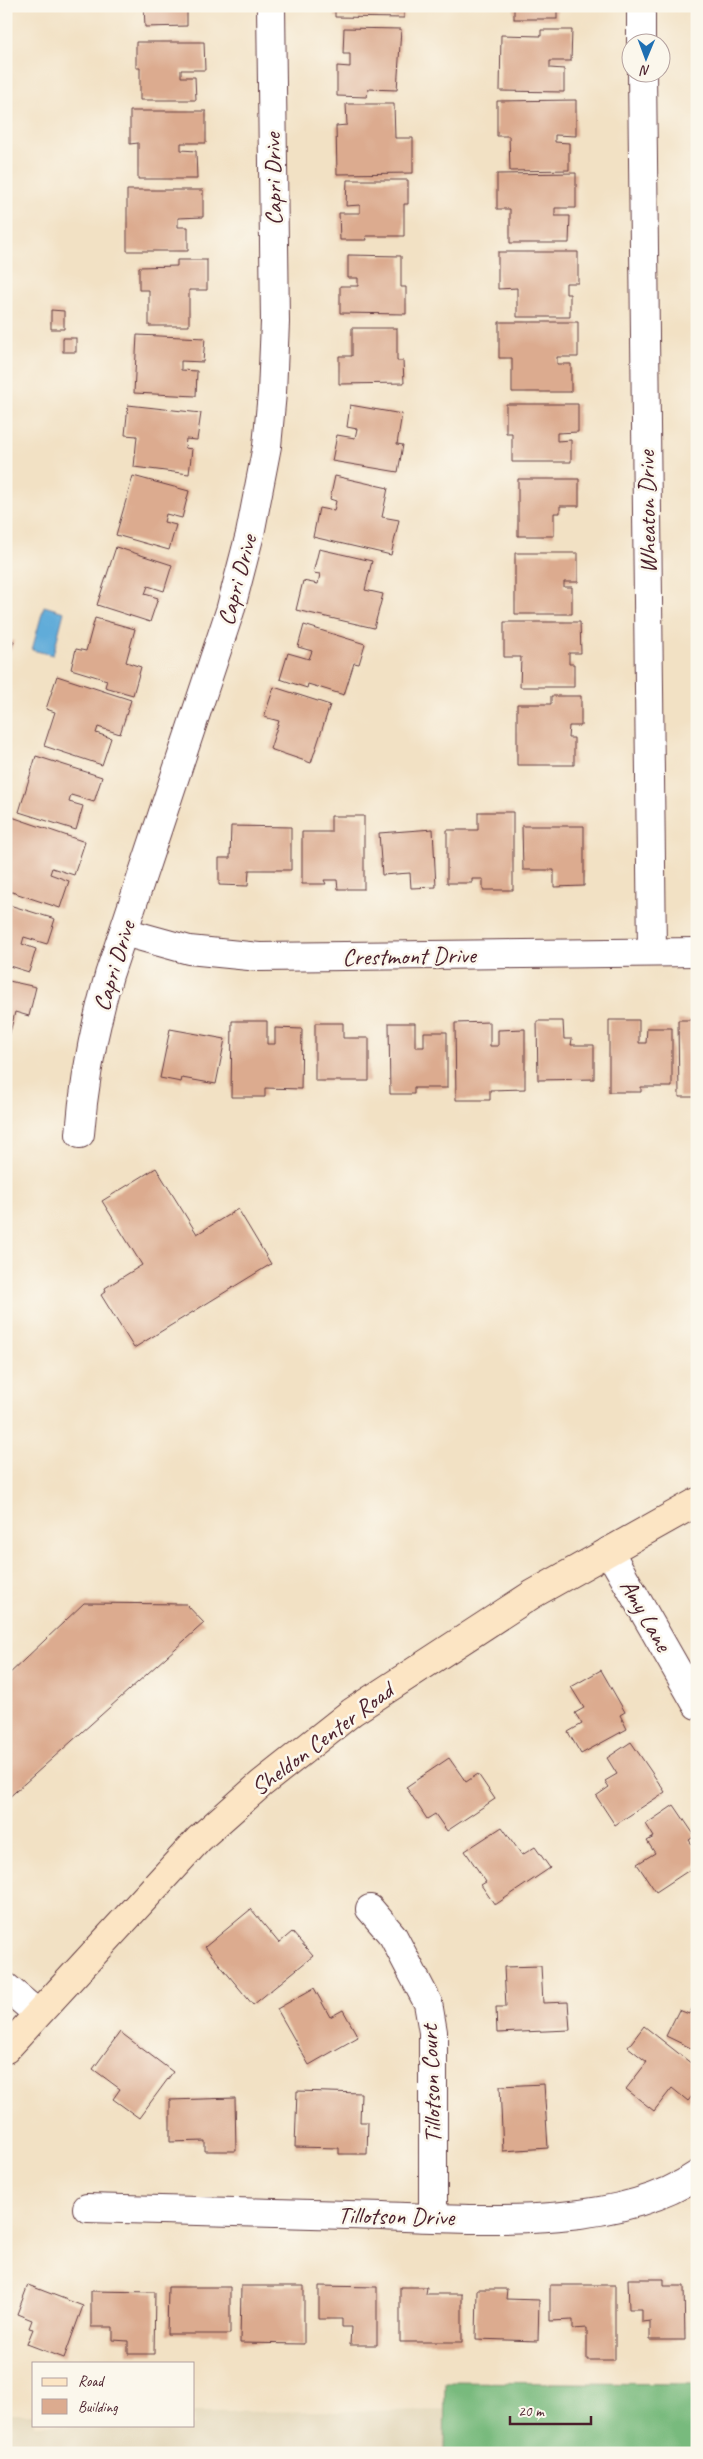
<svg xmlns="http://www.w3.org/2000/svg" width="703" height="2459" viewBox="0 0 703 2459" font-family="Caveat,sans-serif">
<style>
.built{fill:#e0d3b4}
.forest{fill:#78ba7d;stroke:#616c54}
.water{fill:#60acd9;stroke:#556682}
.building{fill:#dcab8f}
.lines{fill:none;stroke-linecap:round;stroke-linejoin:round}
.minor-casing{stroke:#633c42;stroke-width:30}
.tertiary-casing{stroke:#633c42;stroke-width:30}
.secondary-casing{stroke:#633c42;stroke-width:30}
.minor{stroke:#fff;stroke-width:28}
.tertiary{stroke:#fff;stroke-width:28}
.secondary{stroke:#fce5c4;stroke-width:28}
.labels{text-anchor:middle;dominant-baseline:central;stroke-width:5;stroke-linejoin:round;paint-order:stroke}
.street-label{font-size:24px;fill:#4a1f2b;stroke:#fbf7ec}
</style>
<rect width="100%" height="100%" fill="#fbf7ec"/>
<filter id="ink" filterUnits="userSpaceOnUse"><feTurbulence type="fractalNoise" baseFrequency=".02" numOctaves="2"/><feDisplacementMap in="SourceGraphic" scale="10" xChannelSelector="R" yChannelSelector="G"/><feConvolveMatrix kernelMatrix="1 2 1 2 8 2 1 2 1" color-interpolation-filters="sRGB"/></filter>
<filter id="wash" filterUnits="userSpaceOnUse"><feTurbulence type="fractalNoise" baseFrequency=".0096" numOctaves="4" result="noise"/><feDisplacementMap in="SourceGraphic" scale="20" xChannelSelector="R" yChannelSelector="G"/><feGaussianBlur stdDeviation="1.12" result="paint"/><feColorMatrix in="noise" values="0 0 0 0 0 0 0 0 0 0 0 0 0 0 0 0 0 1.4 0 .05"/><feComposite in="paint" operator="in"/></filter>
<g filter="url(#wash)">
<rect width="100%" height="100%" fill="#f2e1c4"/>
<!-- built -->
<polygon class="built" points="697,2408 697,2453 6,2453 6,2414 34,2414 34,2425 194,2425 194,2412"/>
<!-- forest -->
<polygon class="forest" points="445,2382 697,2384 697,2453 444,2453"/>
<!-- water -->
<polygon class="water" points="44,606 64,612 53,655 32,650"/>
<g id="blocks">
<!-- building -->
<g class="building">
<polygon points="144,6 187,6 187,26 145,27"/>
<polygon points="335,6 404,6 404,18 335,17"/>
<rect x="514" y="6" width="43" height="13"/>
<polygon points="344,28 401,29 397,90 368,89 367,97 337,96 337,66 350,67 350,54 343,54"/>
<polygon points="541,30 572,30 571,61 550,61 550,68 564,69 564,92 500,91 501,35 541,36"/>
<polygon points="136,42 204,42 205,70 181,70 181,77 195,77 196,100 140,100 140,68 136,68"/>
<polygon points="576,100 576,136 555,135 555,142 569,143 569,170 510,171 509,136 497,136 497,101"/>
<polygon points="346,104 394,104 395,138 413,138 413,173 337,174 336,126 347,125"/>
<polygon points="130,111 206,111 206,143 181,143 181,150 196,151 197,179 138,179 138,143 130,144"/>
<polygon points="576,173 576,208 555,208 555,216 570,216 569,243 510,243 510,209 497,209 497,174"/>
<polygon points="347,180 408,180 408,204 404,204 404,236 366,236 367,240 340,240 339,213 360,213 360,205 346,206"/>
<polygon points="127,190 203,190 203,217 178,218 178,227 188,227 188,251 127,251"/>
<polygon points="498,252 578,252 578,283 566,283 566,294 570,294 570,317 517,317 517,288 498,289"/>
<polygon points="348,255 401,256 401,287 406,287 406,314 340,313 340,286 358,286 358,278 348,278"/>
<polygon points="177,260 207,260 207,290 189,290 189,326 149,326 149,290 139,290 139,267 177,266"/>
<polygon points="51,310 64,311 64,329 51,329"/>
<polygon points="499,322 578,322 578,357 557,357 557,364 571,364 571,392 512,392 512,358 499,358"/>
<polygon points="352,328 397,328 397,361 403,361 404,383 339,384 339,356 352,356"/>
<polygon points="137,335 205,338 203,362 181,361 181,370 197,371 196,396 134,393"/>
<rect x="63" y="338" width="13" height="14"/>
<polygon points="506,404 578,404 578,432 557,433 557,441 571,440 571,462 512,462 512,433 506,433"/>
<polygon points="128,405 201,413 197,440 186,439 185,448 192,449 189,474 134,467 137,436 125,435"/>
<polygon points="350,405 402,414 397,444 403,445 398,472 332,461 337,435 355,438 357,429 347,427"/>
<polygon points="133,476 189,491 182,518 166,514 164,522 176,525 169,550 116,535"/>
<polygon points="335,476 388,488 382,517 399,520 391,555 313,537 319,508 334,511 336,501 330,499"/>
<polygon points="518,479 579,479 579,506 560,506 560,513 554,513 554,536 518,536"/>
<polygon points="116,547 172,565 164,591 148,586 145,594 158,598 150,622 97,605"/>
<polygon points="319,549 372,561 365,590 383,594 374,628 296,610 303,581 318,584 320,574 313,573"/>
<polygon points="515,553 578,553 578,582 564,582 564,587 572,587 572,614 515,614"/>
<polygon points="95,618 135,629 126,662 141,667 133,695 105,687 107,680 71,669 76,649 86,651"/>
<polygon points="504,622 580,622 581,653 569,653 569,664 574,664 574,687 520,687 521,657 504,657"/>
<polygon points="304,625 365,644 359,664 354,663 344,695 308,684 307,688 280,679 288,653 309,659 312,651 298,647"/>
<polygon points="6,639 14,641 10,652 6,651"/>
<polygon points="57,676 131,700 120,734 98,727 96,733 111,738 102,765 44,746 55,712 46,709"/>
<polygon points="274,687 330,705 311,763 270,749 279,721 264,717"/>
<polygon points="551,696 581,696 581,726 569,726 568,738 574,738 574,765 517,765 517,704 551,704"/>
<polygon points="36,756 102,777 94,802 71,795 69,802 83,806 76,830 19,812"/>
<polygon points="478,812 513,812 513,890 483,890 483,879 472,879 472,883 447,883 447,830 478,830"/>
<polygon points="9,816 85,842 74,875 52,868 50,874 69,881 60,908 6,890 6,824"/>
<polygon points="331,816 364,816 364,889 338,889 337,880 324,880 326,884 302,884 302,832 331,832"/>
<polygon points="231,826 291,827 291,870 249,870 248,886 219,885 219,858 230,858"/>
<polygon points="522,826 584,826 584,886 554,887 554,870 523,870"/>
<polygon points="433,829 436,887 411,888 410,873 382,875 379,833"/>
<polygon points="6,904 55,919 47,944 24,937 22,944 36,949 29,972 6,965"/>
<polygon points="9,981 36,987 29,1016 15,1012 7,1045 6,986"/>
<polygon points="609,1020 639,1020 639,1043 646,1043 647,1028 672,1028 672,1087 641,1087 641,1092 609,1092"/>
<polygon points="678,1020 697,1020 697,1097 679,1097"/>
<polygon points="232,1021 267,1021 267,1044 275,1044 275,1028 302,1029 301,1089 265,1088 265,1097 231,1097"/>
<polygon points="537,1021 563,1021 564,1039 572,1039 571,1045 594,1045 594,1079 538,1080"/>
<polygon points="490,1022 490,1046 498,1046 498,1030 525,1029 525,1089 490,1090 490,1100 456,1100 455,1023"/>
<polygon points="315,1023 343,1023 343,1038 369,1038 369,1081 315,1081"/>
<polygon points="389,1023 415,1023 415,1047 424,1047 424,1032 447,1032 447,1088 414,1088 414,1094 390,1094"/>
<polygon points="170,1029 225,1039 216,1084 182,1078 181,1082 160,1078"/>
<polygon points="156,1168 197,1234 238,1209 271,1264 134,1348 101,1295 106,1291 105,1288 142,1265 102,1201"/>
<polygon points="84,1603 186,1604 204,1623 6,1800 6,1677"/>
<polygon points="601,1670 625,1712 620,1715 627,1729 581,1754 568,1732 582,1724 575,1713 584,1708 571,1687"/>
<polygon points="631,1742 665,1792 615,1825 596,1796 609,1787 605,1781 617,1774 607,1758"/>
<polygon points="449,1758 466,1782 478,1774 495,1799 447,1831 435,1814 427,1819 406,1787"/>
<polygon points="674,1805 695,1836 689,1840 697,1852 697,1865 656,1892 637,1864 655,1853 647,1841 654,1837 646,1824"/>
<polygon points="502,1827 522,1855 535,1847 550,1868 495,1905 481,1885 486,1882 465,1851"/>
<polygon points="251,1909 279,1943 292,1932 313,1956 253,2005 205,1947"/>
<polygon points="541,1966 543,2003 568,2002 570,2030 497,2033 496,2007 506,2007 504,1967"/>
<polygon points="314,1988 330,2017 343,2010 358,2037 309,2065 277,2009"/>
<polygon points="697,2000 697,2051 666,2036 679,2010 689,2014"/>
<polygon points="644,2026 697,2068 697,2090 688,2101 672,2088 654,2111 626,2089 647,2062 628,2047"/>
<polygon points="120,2032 173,2072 139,2118 113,2099 120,2089 93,2069"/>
<polygon points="544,2084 548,2148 503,2151 500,2086"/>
<polygon points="297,2091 361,2093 360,2122 368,2122 367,2154 339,2154 339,2148 295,2147"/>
<polygon points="235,2098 236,2151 205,2151 205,2141 170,2142 170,2100"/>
<polygon points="628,2279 664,2279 664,2286 684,2286 685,2340 650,2340 650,2321 642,2322 642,2309 629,2309"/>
<polygon points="28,2285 83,2306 64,2358 27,2344 33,2329 29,2328 32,2320 17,2314"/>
<polygon points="550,2285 615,2285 615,2360 587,2360 587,2328 573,2329 573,2320 550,2321"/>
<polygon points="241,2286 304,2286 304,2344 240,2343"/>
<polygon points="319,2286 377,2287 377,2345 350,2345 351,2327 342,2327 342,2319 319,2319"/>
<polygon points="168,2287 230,2287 230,2334 167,2334"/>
<polygon points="400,2287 427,2287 426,2294 462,2294 462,2342 400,2342"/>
<polygon points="477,2289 507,2289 506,2299 539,2300 538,2341 476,2339"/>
<polygon points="91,2291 155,2292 154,2354 128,2354 128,2341 113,2340 113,2327 91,2327"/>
</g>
</g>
</g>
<g filter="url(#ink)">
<use href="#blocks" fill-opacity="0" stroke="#633c42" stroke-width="1"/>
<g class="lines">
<!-- minor casing -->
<g class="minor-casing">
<g id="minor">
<polyline points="641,6 641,42"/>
<polyline points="642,72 652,952"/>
<polyline points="124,932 189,950 259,957 697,952"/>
<path d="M 80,1134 C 84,1080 94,1028 109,975 L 230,611 L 250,534 L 267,446 L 272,393 L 275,322 L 271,6"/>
<polyline points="609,1551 697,1705"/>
<polyline points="370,1909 393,1936 428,2003 433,2032 433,2217"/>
<path d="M 87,2208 C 174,2210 261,2212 348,2215 C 450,2217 611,2235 697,2175"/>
</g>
</g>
<!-- tertiary casing -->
<g class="tertiary-casing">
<polyline id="tertiary" points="6,1987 37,2013"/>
</g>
<!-- secondary casing -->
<g class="secondary-casing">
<polyline id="secondary" points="6,2049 199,1839 261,1784 352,1712 533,1594 697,1502"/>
</g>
<!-- minor -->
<use href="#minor" class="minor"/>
<!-- tertiary -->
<use href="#tertiary" class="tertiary"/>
<!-- secondary -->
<use href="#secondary" class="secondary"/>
</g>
</g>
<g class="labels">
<!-- street labels -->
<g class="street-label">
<text transform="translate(273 179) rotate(-91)">Capri Drive</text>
<text transform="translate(647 512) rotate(-91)">Wheaton Drive</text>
<text transform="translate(237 580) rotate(-75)">Capri Drive</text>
<text transform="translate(409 956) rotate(-1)">Crestmont Drive</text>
<text transform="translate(114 966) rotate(-73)">Capri Drive</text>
<text transform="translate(646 1615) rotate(60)">Amy Lane</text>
<text transform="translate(322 1739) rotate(-37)">Sheldon Center Road</text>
<text transform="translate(431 2084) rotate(-92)">Tillotson Court</text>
<text transform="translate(396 2216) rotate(1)">Tillotson Drive</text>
</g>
</g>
<!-- margin -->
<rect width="703" height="2459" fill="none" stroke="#fbf7ec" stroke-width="25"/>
<!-- legend -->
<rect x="32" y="2362" width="162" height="65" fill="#fbf7ec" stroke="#b4a19f"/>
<rect x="42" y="2378" width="25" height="8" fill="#fce5c4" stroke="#b4a19f"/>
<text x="78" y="2386" font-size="15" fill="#4a1f2b">Road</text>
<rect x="42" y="2399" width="25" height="15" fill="#dcab8f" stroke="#b4a19f"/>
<text x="78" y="2412" font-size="15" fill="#4a1f2b">Building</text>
<!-- north arrow -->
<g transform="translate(646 58) rotate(181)"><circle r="24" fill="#fbf7ec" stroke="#b4a19f"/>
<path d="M0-4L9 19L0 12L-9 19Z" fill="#1f6fb2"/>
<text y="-8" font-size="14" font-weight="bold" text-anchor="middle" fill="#4a1f2b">N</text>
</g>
<!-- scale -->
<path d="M510 2416v8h81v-8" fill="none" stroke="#4a1f2b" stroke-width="2.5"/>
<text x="518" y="2416" font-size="15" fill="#4a1f2b" stroke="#fbf7ec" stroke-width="4" paint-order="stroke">20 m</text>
</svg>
